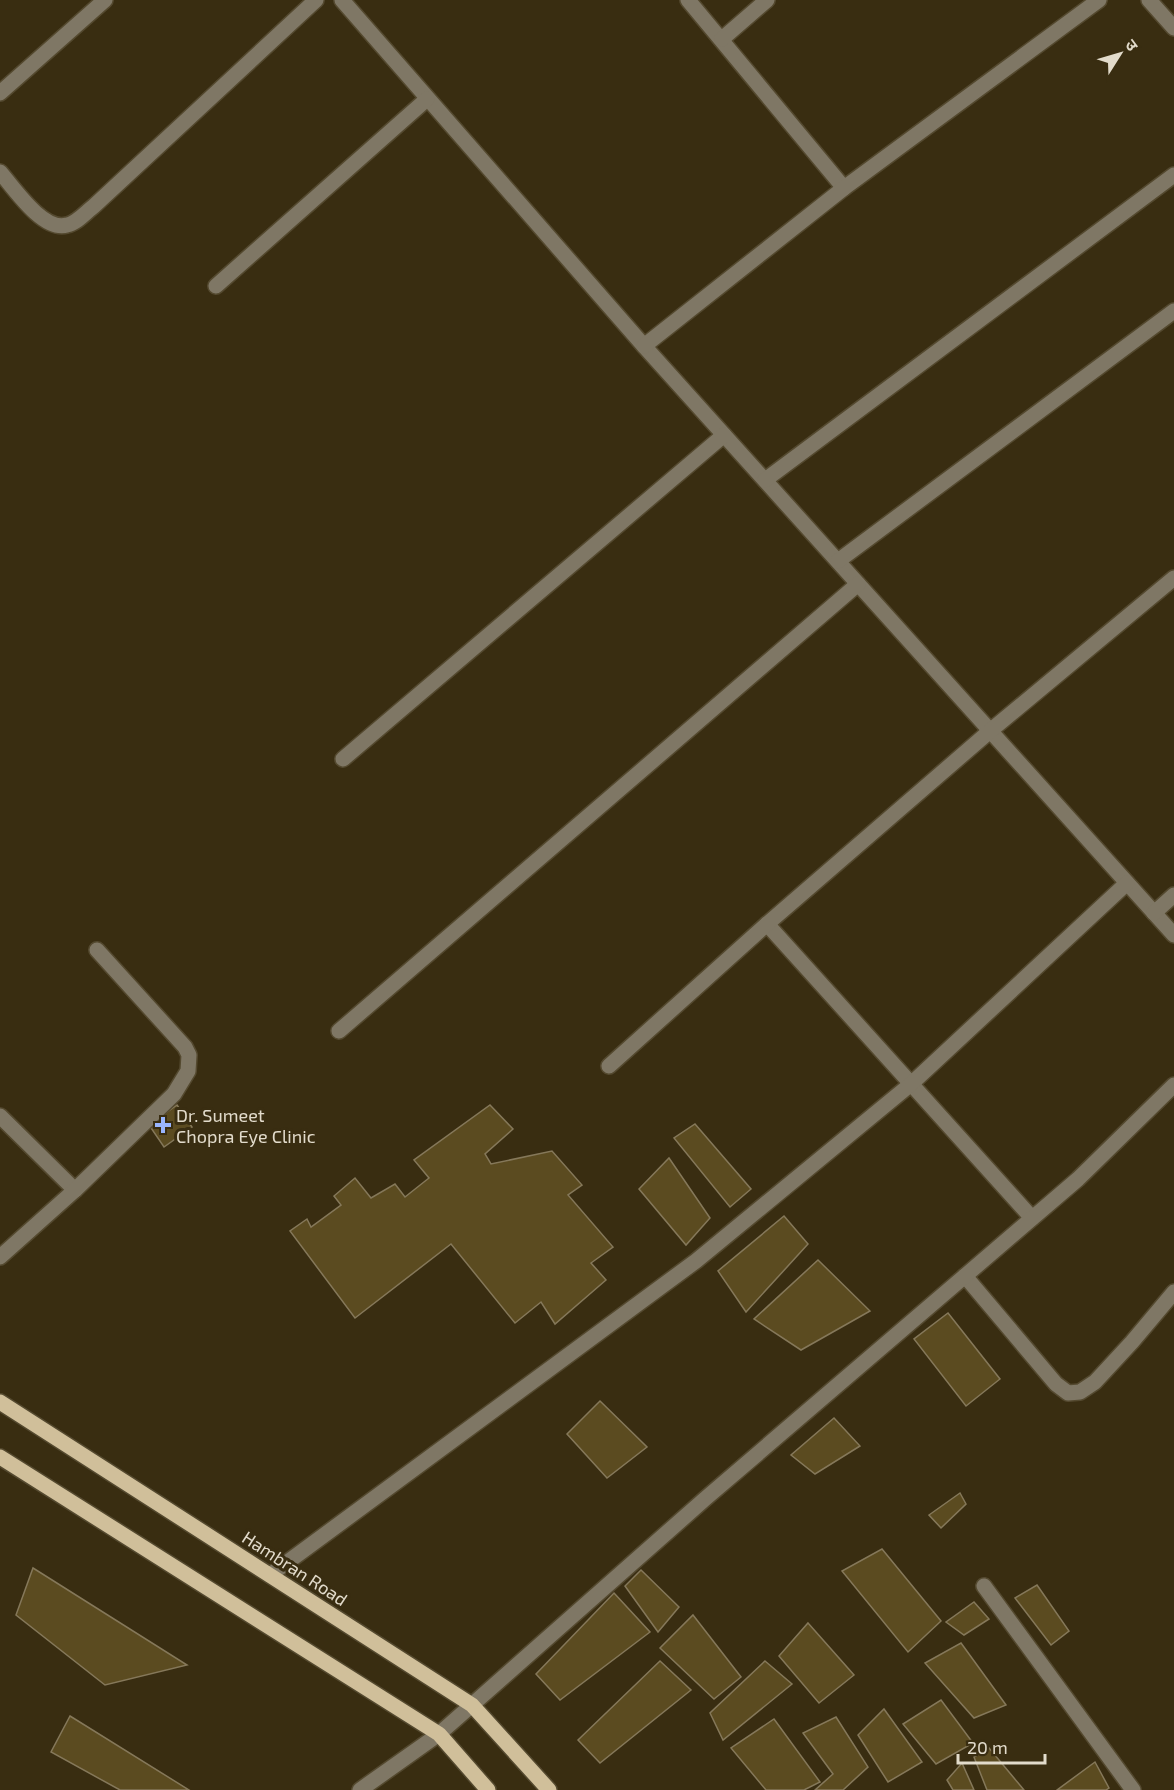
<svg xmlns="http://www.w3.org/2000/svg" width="1174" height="1790" viewBox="0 0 1174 1790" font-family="'Exo 2','Noto Sans Devanagari',sans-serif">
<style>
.building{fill:#5b4b20;stroke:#85785a;stroke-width:1.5}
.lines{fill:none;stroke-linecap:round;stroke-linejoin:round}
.minor-casing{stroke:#54492f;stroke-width:18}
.major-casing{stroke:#54492f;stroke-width:18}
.minor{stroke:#7f7765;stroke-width:15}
.major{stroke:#d0bf9a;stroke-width:15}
.poi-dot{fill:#99b5fd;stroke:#392d11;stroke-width:2}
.labels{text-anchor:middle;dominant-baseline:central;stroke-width:6;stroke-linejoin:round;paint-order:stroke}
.poi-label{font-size:18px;fill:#e2dbcb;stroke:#392d11;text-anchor:start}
.street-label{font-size:18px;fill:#e2dbcb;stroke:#392d11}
</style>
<rect width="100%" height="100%" fill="#392d11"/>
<!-- building -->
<g class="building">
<polygon points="177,1105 192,1127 164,1147 149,1125"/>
<polygon points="490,1105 513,1129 485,1154 491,1164 552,1151 582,1185 568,1195 613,1247 591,1263 606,1280 555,1324 541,1302 515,1323 451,1244 355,1318 290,1231 307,1219 311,1227 341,1205 334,1196 355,1178 371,1198 395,1184 405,1197 429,1178 414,1160"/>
<polygon points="695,1124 751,1189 730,1207 674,1138"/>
<polygon points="669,1158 710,1218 686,1245 639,1189"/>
<polygon points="784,1216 808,1244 746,1312 718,1271"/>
<polygon points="818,1260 870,1311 801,1350 754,1319"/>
<polygon points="948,1313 1000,1379 966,1406 914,1339"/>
<polygon points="600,1401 647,1447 607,1478 567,1434"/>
<polygon points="834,1418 860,1446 815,1474 791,1455"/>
<polygon points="960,1493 966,1504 941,1528 929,1515"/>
<polygon points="882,1549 941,1621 908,1652 842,1571"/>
<polygon points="33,1568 187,1665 105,1685 16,1615"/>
<polygon points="641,1570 679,1607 658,1632 625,1586"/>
<polygon points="1037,1585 1069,1631 1051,1645 1015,1598"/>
<polygon points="614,1593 650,1632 560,1700 536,1674"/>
<polygon points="974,1602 989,1619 964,1635 946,1622"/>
<polygon points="693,1615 741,1677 714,1699 660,1648"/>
<polygon points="808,1623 854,1675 819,1703 779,1656"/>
<polygon points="961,1643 1006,1705 974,1718 925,1663"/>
<polygon points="660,1661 691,1690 600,1763 578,1740"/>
<polygon points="765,1661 792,1684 723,1740 710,1713"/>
<polygon points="941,1700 973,1743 936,1764 903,1724"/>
<polygon points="884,1709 922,1762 888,1782 858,1735"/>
<polygon points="70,1716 189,1790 120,1790 51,1752"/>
<polygon points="836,1717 868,1767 843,1790 815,1790 833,1774 803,1733"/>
<polygon points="774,1719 820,1782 804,1790 766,1790 731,1748"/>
<polygon points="989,1748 1024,1790 987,1790 974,1757"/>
<polygon points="1095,1762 1109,1788 1106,1790 1057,1790"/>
<polygon points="962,1763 974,1790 953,1790 947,1780"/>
</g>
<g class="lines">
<!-- minor casing -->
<g class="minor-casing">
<g id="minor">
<polyline points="342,0 644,346 1174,935"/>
<polyline points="688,0 844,188"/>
<polyline points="1149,0 1174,28"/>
<polyline points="722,39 767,0"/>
<polyline points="0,93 105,0"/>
<path d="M 0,172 C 14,188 43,232 67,225 C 77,223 86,212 94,206 L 316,0"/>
<polyline points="216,286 427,99"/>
<polyline points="644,346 844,188 1099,0"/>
<polyline points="765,480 1174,175"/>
<polyline points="838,561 1174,311"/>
<polyline points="343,759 724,435"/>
<polyline points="1154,913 1174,895"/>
<polyline points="767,924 1032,1218"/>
<polyline points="339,1031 858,584"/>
<polyline points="609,1066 767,924 990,731 1174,578"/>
<polyline points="0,1116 75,1190"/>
<polyline points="0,1257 75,1190 174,1094 188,1071 189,1055 185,1047 97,950"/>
<polyline points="965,1276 1056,1384 1068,1393 1080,1392 1095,1382 1132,1342 1174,1292"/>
<polyline points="270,1575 696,1261 911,1084 1127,883"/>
<polyline points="984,1586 1133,1790"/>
<polyline points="360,1790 439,1734 706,1498 1078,1179 1174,1085"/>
</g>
</g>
<!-- major casing -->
<g class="major-casing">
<g id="major">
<polyline points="0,1402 472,1705 549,1790"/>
<polyline points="0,1457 439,1734 488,1790"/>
</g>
</g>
<!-- minor -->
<use href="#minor" class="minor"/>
<!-- major -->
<use href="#major" class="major"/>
</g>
<!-- markers -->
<path class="poi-dot" d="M160 1116h6v6h6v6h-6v6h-6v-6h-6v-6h6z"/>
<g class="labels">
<!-- poi labels -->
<g class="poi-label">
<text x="176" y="1115">Dr. Sumeet<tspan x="176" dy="21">Chopra Eye Clinic</tspan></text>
</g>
<!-- street labels -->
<g class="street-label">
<text transform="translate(295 1568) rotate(33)">Hambran Road</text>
</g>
</g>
<!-- north arrow -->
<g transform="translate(1120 54) rotate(53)" stroke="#392d11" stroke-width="4.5" paint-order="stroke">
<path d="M0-4.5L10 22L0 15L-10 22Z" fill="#e2dbcb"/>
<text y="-9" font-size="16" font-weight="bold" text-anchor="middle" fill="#e2dbcb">उ</text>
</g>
<!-- scale -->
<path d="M958 1754v9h87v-9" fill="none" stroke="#e2dbcb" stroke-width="3"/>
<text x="967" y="1754" font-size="18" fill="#e2dbcb" stroke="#392d11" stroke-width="4.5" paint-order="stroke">20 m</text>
</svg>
